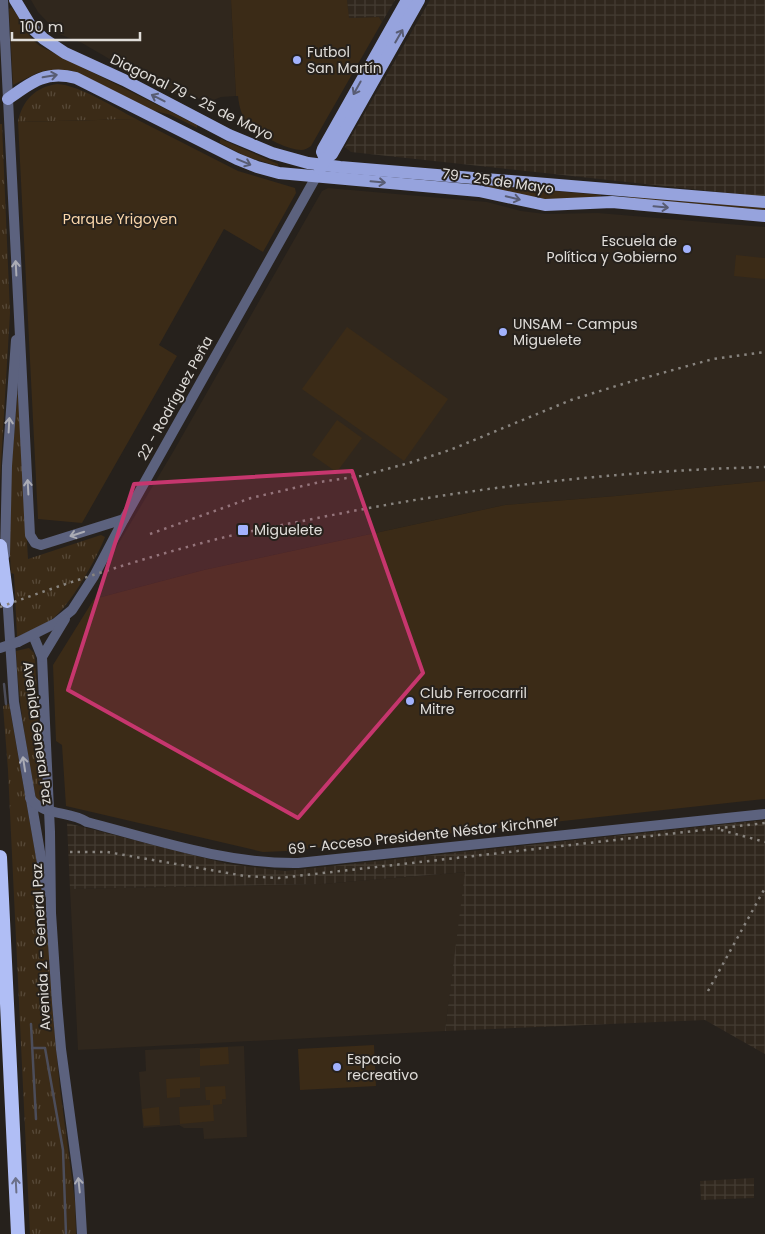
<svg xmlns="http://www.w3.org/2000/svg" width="765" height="1234" viewBox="0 0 765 1234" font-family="Poppins,sans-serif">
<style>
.built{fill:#30271d}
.industrial{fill:url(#industrial-grid)}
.grass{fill:url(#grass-tufts)}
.park{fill:#3b2b17}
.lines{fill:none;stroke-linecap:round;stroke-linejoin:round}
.stream{stroke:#4c4d5a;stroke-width:2.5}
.minor{stroke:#5c627e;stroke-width:10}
.major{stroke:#96a3dd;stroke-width:12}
.highway{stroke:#b0bef5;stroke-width:14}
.rail{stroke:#88847f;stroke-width:2.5;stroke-dasharray:2.5 5;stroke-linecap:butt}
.minor-bridge{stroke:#5c627e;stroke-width:10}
.oneway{stroke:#585c73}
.oneway2{stroke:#abacb5}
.oneway3{stroke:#6b7088}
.marked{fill:#c6366e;fill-opacity:0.2;stroke:#c6366e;stroke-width:4;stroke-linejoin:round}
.poi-dot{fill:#a2b2fd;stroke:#26211c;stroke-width:2}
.labels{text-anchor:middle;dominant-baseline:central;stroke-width:4;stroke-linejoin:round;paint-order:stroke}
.poi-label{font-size:14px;fill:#e0ddd9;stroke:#26211c;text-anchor:start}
.street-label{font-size:14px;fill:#e0ddd9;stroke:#26211c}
.park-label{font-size:14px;fill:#fbd7ab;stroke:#26211c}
</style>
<defs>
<pattern id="industrial-grid" width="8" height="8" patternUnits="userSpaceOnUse" patternTransform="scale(1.25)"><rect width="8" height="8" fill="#30271d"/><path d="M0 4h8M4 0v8" fill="none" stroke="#443c32"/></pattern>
<pattern id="grass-tufts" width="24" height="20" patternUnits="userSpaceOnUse" patternTransform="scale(1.25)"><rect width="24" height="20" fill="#3b2b17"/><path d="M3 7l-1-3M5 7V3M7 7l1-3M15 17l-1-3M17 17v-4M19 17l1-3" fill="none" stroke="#574938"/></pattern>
</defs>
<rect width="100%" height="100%" fill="#26211c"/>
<!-- built -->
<g class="built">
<polygon points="31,0 231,0 236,96 221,97 211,101 175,94 137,75 82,43 59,34 38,12"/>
<polygon points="328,188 487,202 521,211 545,214 598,213 765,227 765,481 616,496 505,505 204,570 94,599 114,551 173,452 322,191"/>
<polygon points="466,872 445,1031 78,1050 70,889 321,884"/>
<polygon points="244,1046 247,1137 204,1139 203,1128 184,1128 179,1125 143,1128 139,1072 146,1071 145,1050"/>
</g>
<!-- industrial -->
<g class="industrial">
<polygon points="347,0 395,0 382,22 379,17 348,18"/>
<polygon points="430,0 765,0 765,197 351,152 345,147"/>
<polygon points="765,820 765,1054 705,1020 445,1031 465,872 321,884 70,889 67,823 228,864 285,871"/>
<polygon points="754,1178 754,1198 701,1200 700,1181"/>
</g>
<!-- grass -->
<g class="grass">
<path d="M 57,84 C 79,85 115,108 136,119 L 18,122 C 22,101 35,87 57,84 Z"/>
<polygon points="0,124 2,124 10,313 0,481"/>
<path d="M 18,390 L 28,559 L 101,535 L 105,537 C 97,558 70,606 52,619 C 42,627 29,631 17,637 L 14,574 L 11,573 L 9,537 L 10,483 Z"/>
<path d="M 29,648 L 34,653 L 35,659 L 43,804 L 36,799 C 27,750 18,701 16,651 Z"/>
<polygon points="9,704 47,920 53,1015 60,1089 75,1202 76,1234 30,1234 8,770 3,706"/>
</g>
<!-- park -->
<g class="park">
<path d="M 231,0 L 347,0 L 349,18 L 379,17 L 382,22 L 311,146 C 308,148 305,150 301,150 C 287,150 259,135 249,125 C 242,117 239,107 238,96 L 236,96 Z"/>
<path d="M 11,7 C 23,20 23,33 40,46 L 195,124 L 197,125 L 197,128 L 171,115 L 151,110 L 69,70 L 48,70 L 37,73 L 13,85 L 9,9 Z"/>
<polygon points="136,119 238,171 295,188 296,193 263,252 224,229 159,345 177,356 82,523 38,519 18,122"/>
<polygon points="221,139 278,164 278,166 247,157 220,143 220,140"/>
<polygon points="486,185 601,195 601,196 572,199 541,199 486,187"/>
<polygon points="628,195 765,207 765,210 628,198"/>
<polygon points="736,255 765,258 765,279 734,276"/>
<polygon points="347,327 448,399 404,461 302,389"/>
<polygon points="337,420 362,438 339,469 335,471 312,455"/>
<polygon points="765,481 765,799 287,851 263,852 66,806 62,745 56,741 53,665 94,599 204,570 505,505 616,496"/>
<polygon points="374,1045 376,1086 300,1090 298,1049"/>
<polygon points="228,1047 229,1064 200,1066 200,1049"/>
<polygon points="200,1077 200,1088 180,1089 180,1097 167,1098 166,1079"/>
<polygon points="225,1086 226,1099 222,1099 222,1104 213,1105 214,1121 180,1124 179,1107 210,1105 210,1100 206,1100 205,1087"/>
<polygon points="159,1107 160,1125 144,1126 142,1109"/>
</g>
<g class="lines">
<!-- stream -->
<g class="stream">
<polyline points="4,684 6,704"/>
<polyline points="31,1024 36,1119"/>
<polyline points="32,1048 45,1048 63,1150 66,1234"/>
</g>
<!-- minor -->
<g class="minor">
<polyline points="3,0 30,535 35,543 41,545 124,519"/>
<polyline points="5,555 7,466 16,340"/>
<polyline points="7,594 14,702 47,892"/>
<polyline points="33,635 42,657 50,832 51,913 57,1003 61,1049 79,1182 82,1234"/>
<polyline points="18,642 56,623 72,610 94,576 124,519 316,177"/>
<polyline points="42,657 65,619"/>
<path d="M 30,798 C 44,817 69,810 87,822 C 156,840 226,864 298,863 L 765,814"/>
</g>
<!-- major -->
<g class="major">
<polyline points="15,0 32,28 44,39 65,53 124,80 229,135 272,153 308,163 340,167 765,202"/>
<path d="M 8,99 C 31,82 46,70 76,78 L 237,159 L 257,167 L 279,173 L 479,191 L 545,205 L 612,202 L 765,216"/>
<polyline points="325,159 322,152 323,149 407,0"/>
<polyline points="320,169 325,159 332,154 419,0"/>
</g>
<!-- highway -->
<g class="highway">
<polyline points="0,546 7,601"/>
<polyline points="0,857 18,1234"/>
</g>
<!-- rail -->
<g class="rail">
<polyline points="150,534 251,498 320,482 361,476 409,463 450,450 571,400 626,383 713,359 765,352"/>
<path d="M 0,607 C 66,583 134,561 202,543 C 239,533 276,526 313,519 C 462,488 613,471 765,467"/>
<polyline points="721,830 765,842"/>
<polyline points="70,852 107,852 245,876 279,878 765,823"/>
<polyline points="708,991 765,888"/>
</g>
<!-- minor-bridge -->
<polyline class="minor-bridge" points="0,648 18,642"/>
</g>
<!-- one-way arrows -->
<defs><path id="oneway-shaft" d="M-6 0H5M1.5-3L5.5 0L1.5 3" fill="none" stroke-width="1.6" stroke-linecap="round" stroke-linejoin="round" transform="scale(1.25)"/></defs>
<g class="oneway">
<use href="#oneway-shaft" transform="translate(399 36) rotate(-60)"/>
<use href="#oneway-shaft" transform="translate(50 76) rotate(-10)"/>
<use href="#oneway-shaft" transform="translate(357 88) rotate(119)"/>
<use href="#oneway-shaft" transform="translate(158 98) rotate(-153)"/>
<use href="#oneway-shaft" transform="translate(244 162) rotate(23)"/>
<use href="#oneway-shaft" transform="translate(378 182) rotate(5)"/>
<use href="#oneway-shaft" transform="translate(513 198) rotate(14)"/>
<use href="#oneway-shaft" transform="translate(661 207) rotate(5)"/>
</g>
<g class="oneway2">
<use href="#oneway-shaft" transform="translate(16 268) rotate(-93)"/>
<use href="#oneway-shaft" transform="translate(9 425) rotate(-87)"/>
<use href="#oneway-shaft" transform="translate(28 487) rotate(-93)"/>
<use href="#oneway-shaft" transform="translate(77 534) rotate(162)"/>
<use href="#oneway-shaft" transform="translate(24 764) rotate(-99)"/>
<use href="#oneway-shaft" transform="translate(79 1185) rotate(-96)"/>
</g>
<use class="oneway3" href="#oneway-shaft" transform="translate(16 1185) rotate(-93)"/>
<!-- marked area -->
<path class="marked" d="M 352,471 L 423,673 L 298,818 L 68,690 L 134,484 Z"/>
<!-- markers -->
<g class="poi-dot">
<circle cx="297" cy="60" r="5"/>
<circle cx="687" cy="249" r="5"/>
<circle cx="503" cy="332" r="5"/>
<rect x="237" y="524" width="12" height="12" rx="2.5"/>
<circle cx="410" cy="701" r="5"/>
<circle cx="337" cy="1067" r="5"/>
</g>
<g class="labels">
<!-- poi labels -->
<g class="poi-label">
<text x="307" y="52">Futbol<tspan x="307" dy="16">San Martín</tspan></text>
<text x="677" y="241" text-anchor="end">Escuela de<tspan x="677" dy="16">Política y Gobierno</tspan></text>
<text x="513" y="324">UNSAM - Campus<tspan x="513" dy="16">Miguelete</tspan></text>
<text x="254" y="530">Miguelete</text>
<text x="420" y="693">Club Ferrocarril<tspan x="420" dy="16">Mitre</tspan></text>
<text x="347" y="1059">Espacio<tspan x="347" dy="16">recreativo</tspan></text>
</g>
<!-- street labels -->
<g class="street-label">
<text transform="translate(192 97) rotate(26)">Diagonal 79 - 25 de Mayo</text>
<text transform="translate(498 181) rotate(8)">79 - 25 de Mayo</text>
<text transform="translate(175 398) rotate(-61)">22 - Rodríguez Peña</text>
<text transform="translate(38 733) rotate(82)">Avenida General Paz</text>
<text transform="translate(423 835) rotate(-6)">69 - Acceso Presidente Néstor Kirchner</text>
<text transform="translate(41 947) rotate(-93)">Avenida 2 - General Paz</text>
</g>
<!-- park labels -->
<g class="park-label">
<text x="120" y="219">Parque Yrigoyen</text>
</g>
</g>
<!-- scale -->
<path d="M12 32v8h128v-8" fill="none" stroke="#e0ddd9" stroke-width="2.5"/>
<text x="20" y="32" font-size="15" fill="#e0ddd9" stroke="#26211c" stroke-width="4" paint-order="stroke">100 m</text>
</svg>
